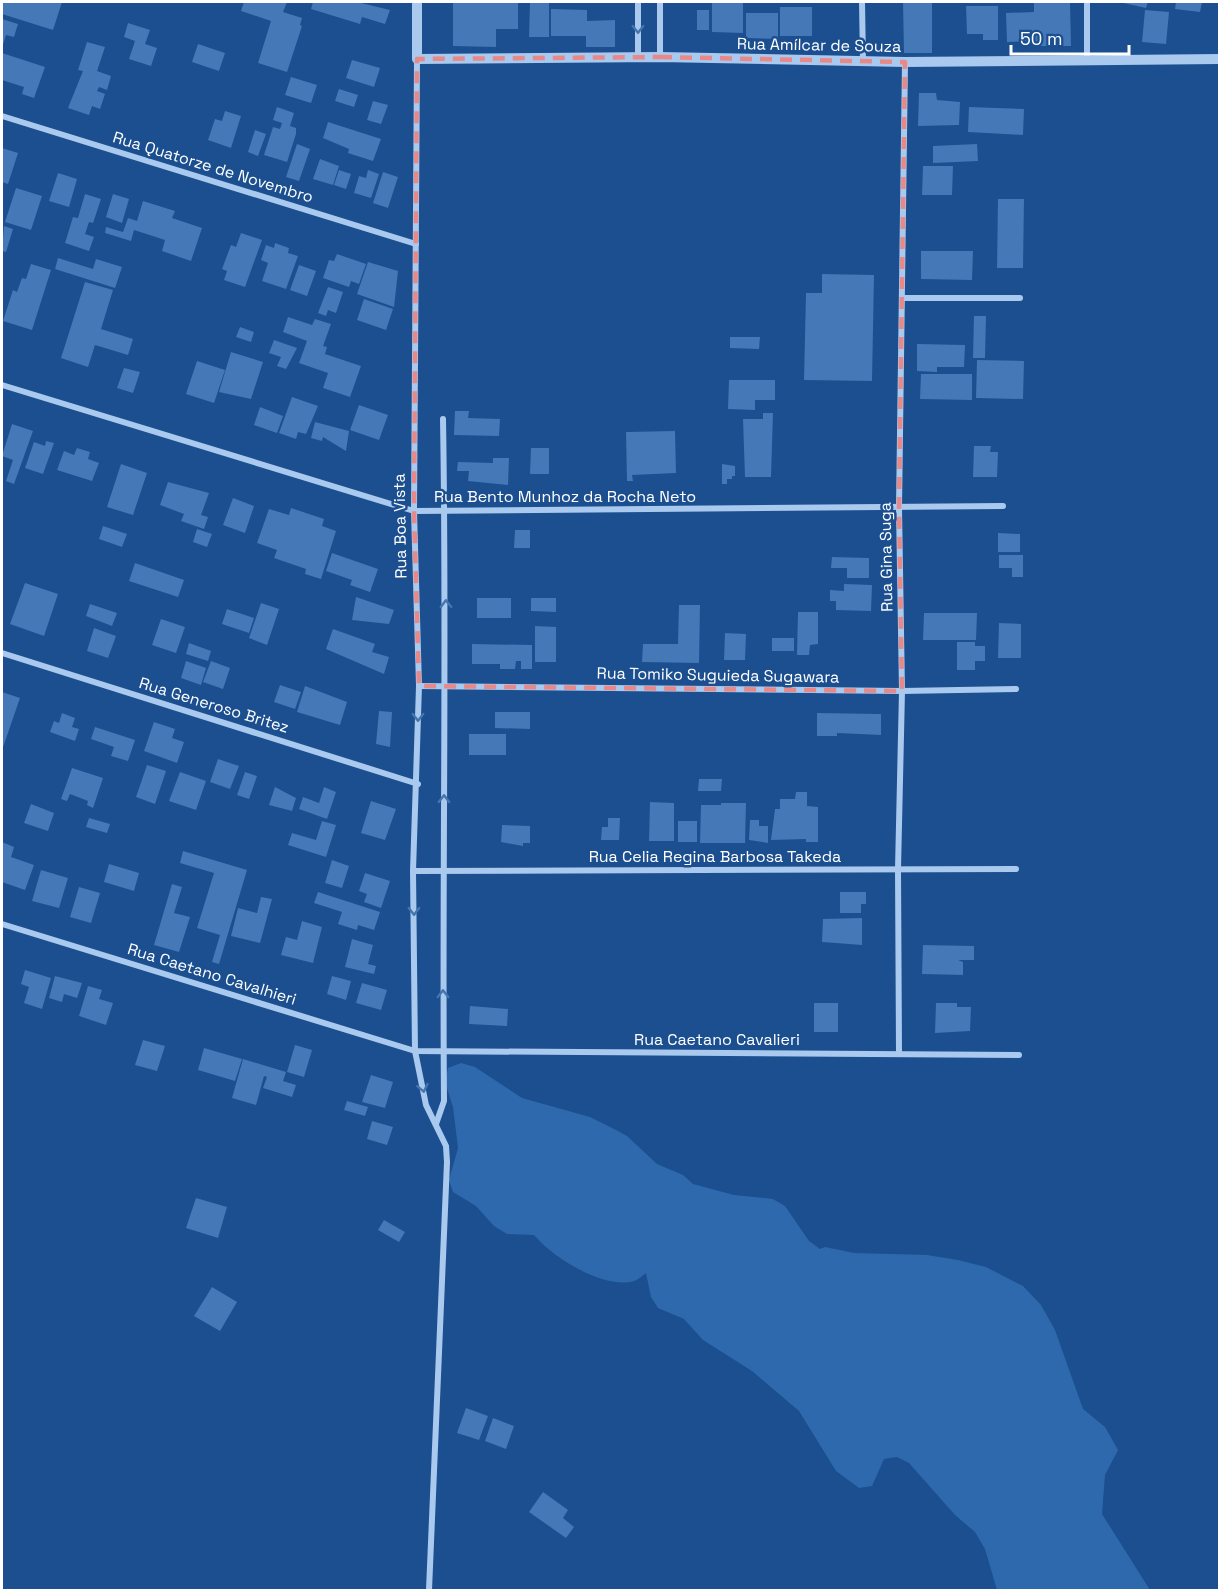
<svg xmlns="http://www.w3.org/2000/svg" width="1221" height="1592" viewBox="0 0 1221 1592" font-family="'Space Grotesk',sans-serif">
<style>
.green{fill:#2e69ad}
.building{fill:#4478b7}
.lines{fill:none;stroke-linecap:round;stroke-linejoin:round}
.minor{stroke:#a9c9ee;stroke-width:6}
.tertiary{stroke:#a9c9ee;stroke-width:10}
.oneway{stroke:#4674ac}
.marked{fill:none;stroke:#e88989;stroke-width:4.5;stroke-dasharray:12 8;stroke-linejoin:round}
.labels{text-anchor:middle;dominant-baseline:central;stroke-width:5;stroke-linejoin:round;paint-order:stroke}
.street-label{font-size:16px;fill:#fff;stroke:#1b4f8f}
</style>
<rect width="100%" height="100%" fill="#1b4f8f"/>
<!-- green -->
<path class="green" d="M 461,1063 L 475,1067 L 522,1098 L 590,1117 L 616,1130 L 627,1136 L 657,1164 L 683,1175 L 693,1184 L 734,1195 L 773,1199 L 785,1206 L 809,1241 L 820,1249 L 825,1247 L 854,1253 L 927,1255 L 958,1260 L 986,1267 L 1023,1286 L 1041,1305 L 1055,1330 L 1083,1409 L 1105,1427 L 1118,1450 L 1105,1475 L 1102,1514 L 1150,1590 L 997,1590 L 985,1549 L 975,1532 L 955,1515 L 909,1463 L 897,1457 L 884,1459 L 872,1486 L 859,1488 L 836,1471 L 799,1411 L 752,1371 L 703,1340 L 684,1319 L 658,1308 L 651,1297 L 646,1273 C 643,1275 638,1280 634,1281 C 604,1290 552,1257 534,1235 L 507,1234 L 494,1226 L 476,1206 L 453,1192 L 449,1180 L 458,1148 L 453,1107 L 445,1082 L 448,1068 Z"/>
<!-- building -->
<g class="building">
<polygon points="2,2 62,2 53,30 2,14"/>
<polygon points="244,2 287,2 283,12 302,18 300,25 302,26 287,72 258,63 271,21 241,11"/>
<polygon points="313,2 357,2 390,10 385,24 362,17 360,24 311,9"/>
<polygon points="453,2 518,2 518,29 496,29 496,47 453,46"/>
<polygon points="530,2 549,2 549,37 529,37"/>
<polygon points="712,2 743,2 743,33 712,32"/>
<polygon points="903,2 932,2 932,53 904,53"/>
<polygon points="1034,2 1070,2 1071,46 1034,46 1034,41 1007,42 1006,13 1034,12"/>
<polygon points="1119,2 1148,2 1146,8"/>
<polygon points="1176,2 1202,2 1200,12 1175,9"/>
<polygon points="966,6 998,6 998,40 983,40 983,34 967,34"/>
<rect x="780" y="7" width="32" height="29"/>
<polygon points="551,9 587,10 587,21 615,20 615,47 586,47 586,36 551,36"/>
<rect x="697" y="10" width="12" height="20"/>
<polygon points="1145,10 1169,12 1166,44 1142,42"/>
<polygon points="746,13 778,13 778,39 746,38"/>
<polygon points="2,19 18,24 14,37 6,35 2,48"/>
<polygon points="128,23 150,30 145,44 157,48 151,66 129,59 135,41 124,37"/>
<polygon points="87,42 105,47 97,71 111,76 107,90 99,87 97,91 105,94 100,109 92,106 89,115 68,108 83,71 78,70"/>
<polygon points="198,44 225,53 219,71 192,62"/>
<polygon points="2,53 45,67 34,98 22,94 24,87 2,80"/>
<polygon points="352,60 380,68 374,87 346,78"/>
<polygon points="291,77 317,85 311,103 285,95"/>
<polygon points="339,89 358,95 354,107 335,101"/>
<polygon points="919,93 936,93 937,100 960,102 959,125 918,126"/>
<polygon points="373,101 388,105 381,124 367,120"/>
<polygon points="277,107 294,113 290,126 296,128 296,134 287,162 264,155 273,127 280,129 282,123 273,120"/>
<polygon points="969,107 1024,109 1023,135 968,132"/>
<polygon points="225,111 241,116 231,148 208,140 215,119 222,121"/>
<polygon points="328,122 381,139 373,161 348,153 349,149 323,138"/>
<polygon points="255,130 266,134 258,156 248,152"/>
<polygon points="297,144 310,149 299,181 286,177"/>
<polygon points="977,144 978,161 933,163 933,146"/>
<polygon points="2,148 18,153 8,184 2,182"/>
<polygon points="320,159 339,166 333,185 313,179"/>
<polygon points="923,166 953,166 952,195 922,195"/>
<polygon points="339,170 351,174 346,189 334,185"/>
<polygon points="368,170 379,174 371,198 354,193 359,176 366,178"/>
<polygon points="383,172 398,177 388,208 373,203"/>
<polygon points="58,173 77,179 69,207 49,201"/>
<polygon points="16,188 42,196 31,230 5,222"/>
<polygon points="85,194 101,199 93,223 89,222 85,234 94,237 89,251 65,243 73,217 78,218"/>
<polygon points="113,194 129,199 122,223 106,217"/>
<polygon points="998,199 1024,199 1023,268 997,268"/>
<polygon points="143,201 175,211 172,218 202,228 191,261 162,251 165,240 134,230 131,241 105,233 106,227 123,232 128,218 137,221"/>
<polygon points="4,226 13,229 6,252 2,251"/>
<polygon points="241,233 262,240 245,287 224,280 227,271 222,269 231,245 236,247"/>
<polygon points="275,243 289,248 288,253 298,256 286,289 262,281 268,263 261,260 266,245 274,248"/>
<polygon points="921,251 973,251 972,280 921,279"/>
<polygon points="337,254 366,264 359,284 351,281 349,287 323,278 329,260 334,261"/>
<polygon points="58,258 93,269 96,259 122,267 115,288 55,269"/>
<polygon points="368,262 398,271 394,307 357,294"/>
<polygon points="31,264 51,270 32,330 3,321 13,290 17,292 22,278 26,279"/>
<polygon points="299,265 316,271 307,296 290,290"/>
<polygon points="822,274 874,275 872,381 804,380 806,293 822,293"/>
<polygon points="85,282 113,290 101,329 133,339 128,355 95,345 88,367 61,358"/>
<polygon points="328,287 343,292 336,313 328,310 326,316 318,313"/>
<polygon points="364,299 393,309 386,330 357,320"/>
<polygon points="974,316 986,316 985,358 973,358"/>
<polygon points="288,317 312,325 315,319 331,324 323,346 327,347 325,354 361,366 350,397 323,388 328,373 299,363 307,341 283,332"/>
<polygon points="240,327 254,332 251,342 236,337"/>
<polygon points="730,337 760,337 759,349 730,348"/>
<polygon points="274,340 297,348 286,369 277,366 281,357 269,353"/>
<polygon points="917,344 965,345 964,367 937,367 937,372 917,371"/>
<polygon points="231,352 263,362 251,399 219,392"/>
<polygon points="977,360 1024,361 1023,399 976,398"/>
<polygon points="197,361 225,370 214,403 186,394"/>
<polygon points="124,368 140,372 133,393 117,388"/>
<polygon points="921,374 972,374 972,400 920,399"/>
<polygon points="729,380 775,380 775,400 755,400 755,410 728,409"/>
<polygon points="292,397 318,406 306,434 298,432 296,439 279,433"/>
<polygon points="359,405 388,415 379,440 350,430"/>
<polygon points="260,407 283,416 277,433 254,425"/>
<polygon points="455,411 469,411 468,418 500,419 499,436 454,435"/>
<polygon points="763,413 773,413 771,477 745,477 743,419 763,419"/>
<polygon points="315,422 349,431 346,451 323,437 322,441 311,438"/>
<polygon points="12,424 33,431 14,484 6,481 13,460 2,456"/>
<polygon points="675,431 676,473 632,475 633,481 627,481 626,432"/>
<polygon points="46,441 54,443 43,474 25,468 34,442 45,446"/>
<polygon points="974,446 991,446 990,452 998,452 997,477 973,477"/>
<polygon points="77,448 90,452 88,459 99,463 92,481 57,470 64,451 74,455"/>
<polygon points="531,448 549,448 549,474 530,474"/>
<polygon points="493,458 509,458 508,485 468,481 469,471 457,471 458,462 493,463"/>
<polygon points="121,464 147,473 133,515 107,507"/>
<polygon points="722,464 735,466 735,476 732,476 732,479 727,479 727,484 722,484"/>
<polygon points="168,482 209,493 201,515 208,517 204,529 181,521 184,514 160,505"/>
<polygon points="233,498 254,506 245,533 223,525"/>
<polygon points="291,508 324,519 322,526 336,531 321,579 305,574 306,569 274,558 277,550 257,543 269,509 289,515"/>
<polygon points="103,526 127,534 122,547 99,539"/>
<polygon points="197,529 212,534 207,547 193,542"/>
<polygon points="515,530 530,530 530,548 514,548"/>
<polygon points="998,533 1020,534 1020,552 998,552"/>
<polygon points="332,553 378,569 370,592 350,585 352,580 326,571"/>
<polygon points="999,555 1023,555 1023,577 1012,577 1012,568 999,568"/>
<polygon points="832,557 869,558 869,578 847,578 847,568 831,568"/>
<polygon points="135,563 184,580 178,597 129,581"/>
<polygon points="25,583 58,594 44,636 10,624"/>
<polygon points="844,584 872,585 871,611 836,610 836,601 830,601 830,590 844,591"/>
<polygon points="356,597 394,610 389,624 352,620"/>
<rect x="477" y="598" width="34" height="20"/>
<polygon points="531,598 556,598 556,612 531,611"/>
<polygon points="261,603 279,609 267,645 249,638"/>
<polygon points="90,604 117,613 112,626 86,616"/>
<polygon points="679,605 700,605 699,663 642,662 643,644 678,644"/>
<polygon points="227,609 254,618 249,633 222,624"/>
<polygon points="798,612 818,612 818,644 810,645 809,655 797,655"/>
<polygon points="924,613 977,613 976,640 923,640"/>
<polygon points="161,619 185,627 176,653 152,645"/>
<polygon points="999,623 1021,624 1021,658 998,658"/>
<polygon points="535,626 556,627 556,662 535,662"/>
<polygon points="94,628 116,636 108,658 87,651"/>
<polygon points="333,629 375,644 372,652 389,657 384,674 326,649"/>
<polygon points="725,633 746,634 745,660 724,660"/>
<rect x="772" y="638" width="22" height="13"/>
<polygon points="957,642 975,642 975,646 985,646 985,661 975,661 975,670 957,670"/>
<polygon points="189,643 211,651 208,661 186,654"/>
<polygon points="472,644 532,645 532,669 521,669 521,661 516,661 515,669 500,669 500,664 472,664"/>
<polygon points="186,661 206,668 201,685 181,678"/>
<polygon points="211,661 230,668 223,689 203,682"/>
<polygon points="280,685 301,692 295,709 274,702"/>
<polygon points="305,686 347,702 340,725 297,712"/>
<polygon points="2,692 20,698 2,750"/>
<polygon points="379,711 392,712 390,747 376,744"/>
<polygon points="495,712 530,712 530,729 495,728"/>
<polygon points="62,713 75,718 72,727 79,729 75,741 50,732 54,721 59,723"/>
<polygon points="817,713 881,714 881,735 837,733 837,736 817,736"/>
<polygon points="154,722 175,729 172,738 184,742 177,763 144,751"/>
<polygon points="95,727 135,740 128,761 111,756 114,747 91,739"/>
<rect x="469" y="734" width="37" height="21"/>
<polygon points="218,759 239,766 230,789 210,782"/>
<polygon points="147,765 166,771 155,804 136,797"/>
<polygon points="72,768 103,778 93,808 87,805 88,801 70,794 67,801 61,799"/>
<polygon points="180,772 206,781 196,810 169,801"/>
<polygon points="245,772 257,776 249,799 237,795"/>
<polygon points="699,779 722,779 721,791 698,791"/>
<polygon points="275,787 296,798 292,811 269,805"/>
<polygon points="324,787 336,792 327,819 299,809 303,797 319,803"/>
<polygon points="796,792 807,792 807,806 818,807 818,842 806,842 806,839 771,840 775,809 780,809 780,799 795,799"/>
<polygon points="371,801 396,809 385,840 361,833"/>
<polygon points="650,802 674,803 674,841 649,841"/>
<polygon points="721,803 746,803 745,843 700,843 701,805 721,805"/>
<polygon points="31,804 54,813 48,831 24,823"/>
<polygon points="89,818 110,824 107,833 86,827"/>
<polygon points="608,818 620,818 619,840 601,840 602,827 608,827"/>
<polygon points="750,820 759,820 759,826 768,826 768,843 749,840"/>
<polygon points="322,821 336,825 326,857 288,845 292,833 316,840"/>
<rect x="678" y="821" width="19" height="21"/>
<polygon points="502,825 530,826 530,843 523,843 523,846 501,842"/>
<polygon points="2,842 14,847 11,857 34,865 25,890 2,882"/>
<polygon points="183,851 247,870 219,964 212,962 220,935 197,928 214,873 180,863"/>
<polygon points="332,860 349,866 342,888 325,883"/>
<polygon points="109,864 139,873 134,891 104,882"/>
<polygon points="41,870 68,878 59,908 32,901"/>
<polygon points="365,873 390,881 381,908 364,902 367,894 359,891"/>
<polygon points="172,884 182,887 174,913 190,917 179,952 154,945"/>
<polygon points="79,887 100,893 91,923 70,917"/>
<polygon points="318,892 380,912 374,930 358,925 357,930 338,924 342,912 314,903"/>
<polygon points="840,892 866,892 866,904 861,904 861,913 840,913"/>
<polygon points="261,897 272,899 260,943 231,936 238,908 257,913"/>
<polygon points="862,918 862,945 822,942 823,919"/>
<polygon points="302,921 322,927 313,963 281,955 286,937 297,940"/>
<polygon points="352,939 373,945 368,964 376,966 374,974 345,967"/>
<polygon points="923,945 974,946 974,960 958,960 963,962 963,975 922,974"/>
<polygon points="25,970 51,978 42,1009 24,1003 29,987 21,984"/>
<polygon points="55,976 82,983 77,998 64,994 62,1002 49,998"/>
<polygon points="332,976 351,981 346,1000 327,994"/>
<polygon points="362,983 387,990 381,1010 356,1003"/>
<polygon points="88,986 102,990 99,999 113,1003 106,1025 79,1016"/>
<rect x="814" y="1003" width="24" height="29"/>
<polygon points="936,1003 957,1003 957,1007 971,1007 970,1031 935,1033"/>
<polygon points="470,1006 508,1009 507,1026 469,1024"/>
<polygon points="143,1040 165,1046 157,1071 135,1065"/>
<polygon points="295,1045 312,1050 304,1077 287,1072"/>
<polygon points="204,1048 242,1059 235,1081 198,1070"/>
<polygon points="243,1059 286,1072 283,1081 296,1085 292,1097 263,1088 267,1077 264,1076 256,1105 232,1098"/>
<polygon points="371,1075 393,1082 385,1108 362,1102"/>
<polygon points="347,1101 368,1107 365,1116 344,1110"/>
<polygon points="372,1121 393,1127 387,1145 367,1139"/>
<polygon points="196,1198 227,1207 218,1238 186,1228"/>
<polygon points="384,1220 405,1232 399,1242 378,1230"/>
<polygon points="212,1287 237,1302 220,1331 194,1316"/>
<polygon points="466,1408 488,1416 479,1440 457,1433"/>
<polygon points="493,1418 514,1426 506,1449 485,1441"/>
<polygon points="543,1492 568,1510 563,1518 574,1527 566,1538 529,1512"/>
</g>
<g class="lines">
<!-- minor -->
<g class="minor">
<polyline points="638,2 638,57"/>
<polyline points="660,2 660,57"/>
<polyline points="862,2 863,61"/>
<polyline points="1087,2 1087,60"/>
<polyline points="417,59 414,511 419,686 413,871 415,1051 426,1105 446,1146 447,1162 429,1590"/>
<polyline points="2,116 416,244"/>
<polyline points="902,298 1020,298"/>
<polyline points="2,385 414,511 1003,506"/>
<polyline points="2,653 418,784"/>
<polyline points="419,686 902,691 1016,689"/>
<polyline points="413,871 1016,869"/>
<polyline points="2,924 415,1051 1019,1055"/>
<polyline points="899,1052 898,869 902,691 899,508 905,62"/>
<path d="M 436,1124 L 444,1101 C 442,873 447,646 443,419"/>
</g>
<!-- tertiary -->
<polyline class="tertiary" points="417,2 417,59 660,57 905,62 1220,59"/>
</g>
<!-- one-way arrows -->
<defs><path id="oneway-chevron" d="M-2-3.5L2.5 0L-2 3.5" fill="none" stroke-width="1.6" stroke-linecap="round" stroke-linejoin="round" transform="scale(1.5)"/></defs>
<g class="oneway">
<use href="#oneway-chevron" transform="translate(638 29) rotate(90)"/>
<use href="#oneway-chevron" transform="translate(446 604) rotate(-91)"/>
<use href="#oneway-chevron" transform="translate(418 717) rotate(90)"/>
<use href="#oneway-chevron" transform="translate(444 799) rotate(-89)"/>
<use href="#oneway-chevron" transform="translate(414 911) rotate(89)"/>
<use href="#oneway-chevron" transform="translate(443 994) rotate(-90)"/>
<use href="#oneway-chevron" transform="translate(423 1088) rotate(78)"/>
</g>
<!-- marked area -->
<path class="marked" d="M 660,57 L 905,62 L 899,508 L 902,691 L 419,686 L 414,511 L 417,59 Z"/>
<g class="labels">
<!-- street labels -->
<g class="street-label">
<text transform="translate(819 45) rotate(1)">Rua Amílcar de Souza</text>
<text transform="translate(213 167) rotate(17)">Rua Quatorze de Novembro</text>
<text x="565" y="496">Rua Bento Munhoz da Rocha Neto</text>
<text transform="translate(400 526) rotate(-91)">Rua Boa Vista</text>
<text transform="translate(886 557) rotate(-91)">Rua Gina Suga</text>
<text transform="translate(718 675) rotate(1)">Rua Tomiko Suguieda Sugawara</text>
<text transform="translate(214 705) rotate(17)">Rua Generoso Britez</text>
<text x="715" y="856">Rua Celia Regina Barbosa Takeda</text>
<text transform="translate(212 974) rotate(17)">Rua Caetano Cavalhieri</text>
<text x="717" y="1039">Rua Caetano Cavalieri</text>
</g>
</g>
<!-- border -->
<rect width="1221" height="1592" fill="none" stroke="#ffffff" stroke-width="6"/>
<!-- scale -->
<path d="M1011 45v9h118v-9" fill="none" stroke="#ffffff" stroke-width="3"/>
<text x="1020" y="45" font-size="18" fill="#ffffff" stroke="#1b4f8f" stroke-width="4.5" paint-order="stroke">50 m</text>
</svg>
